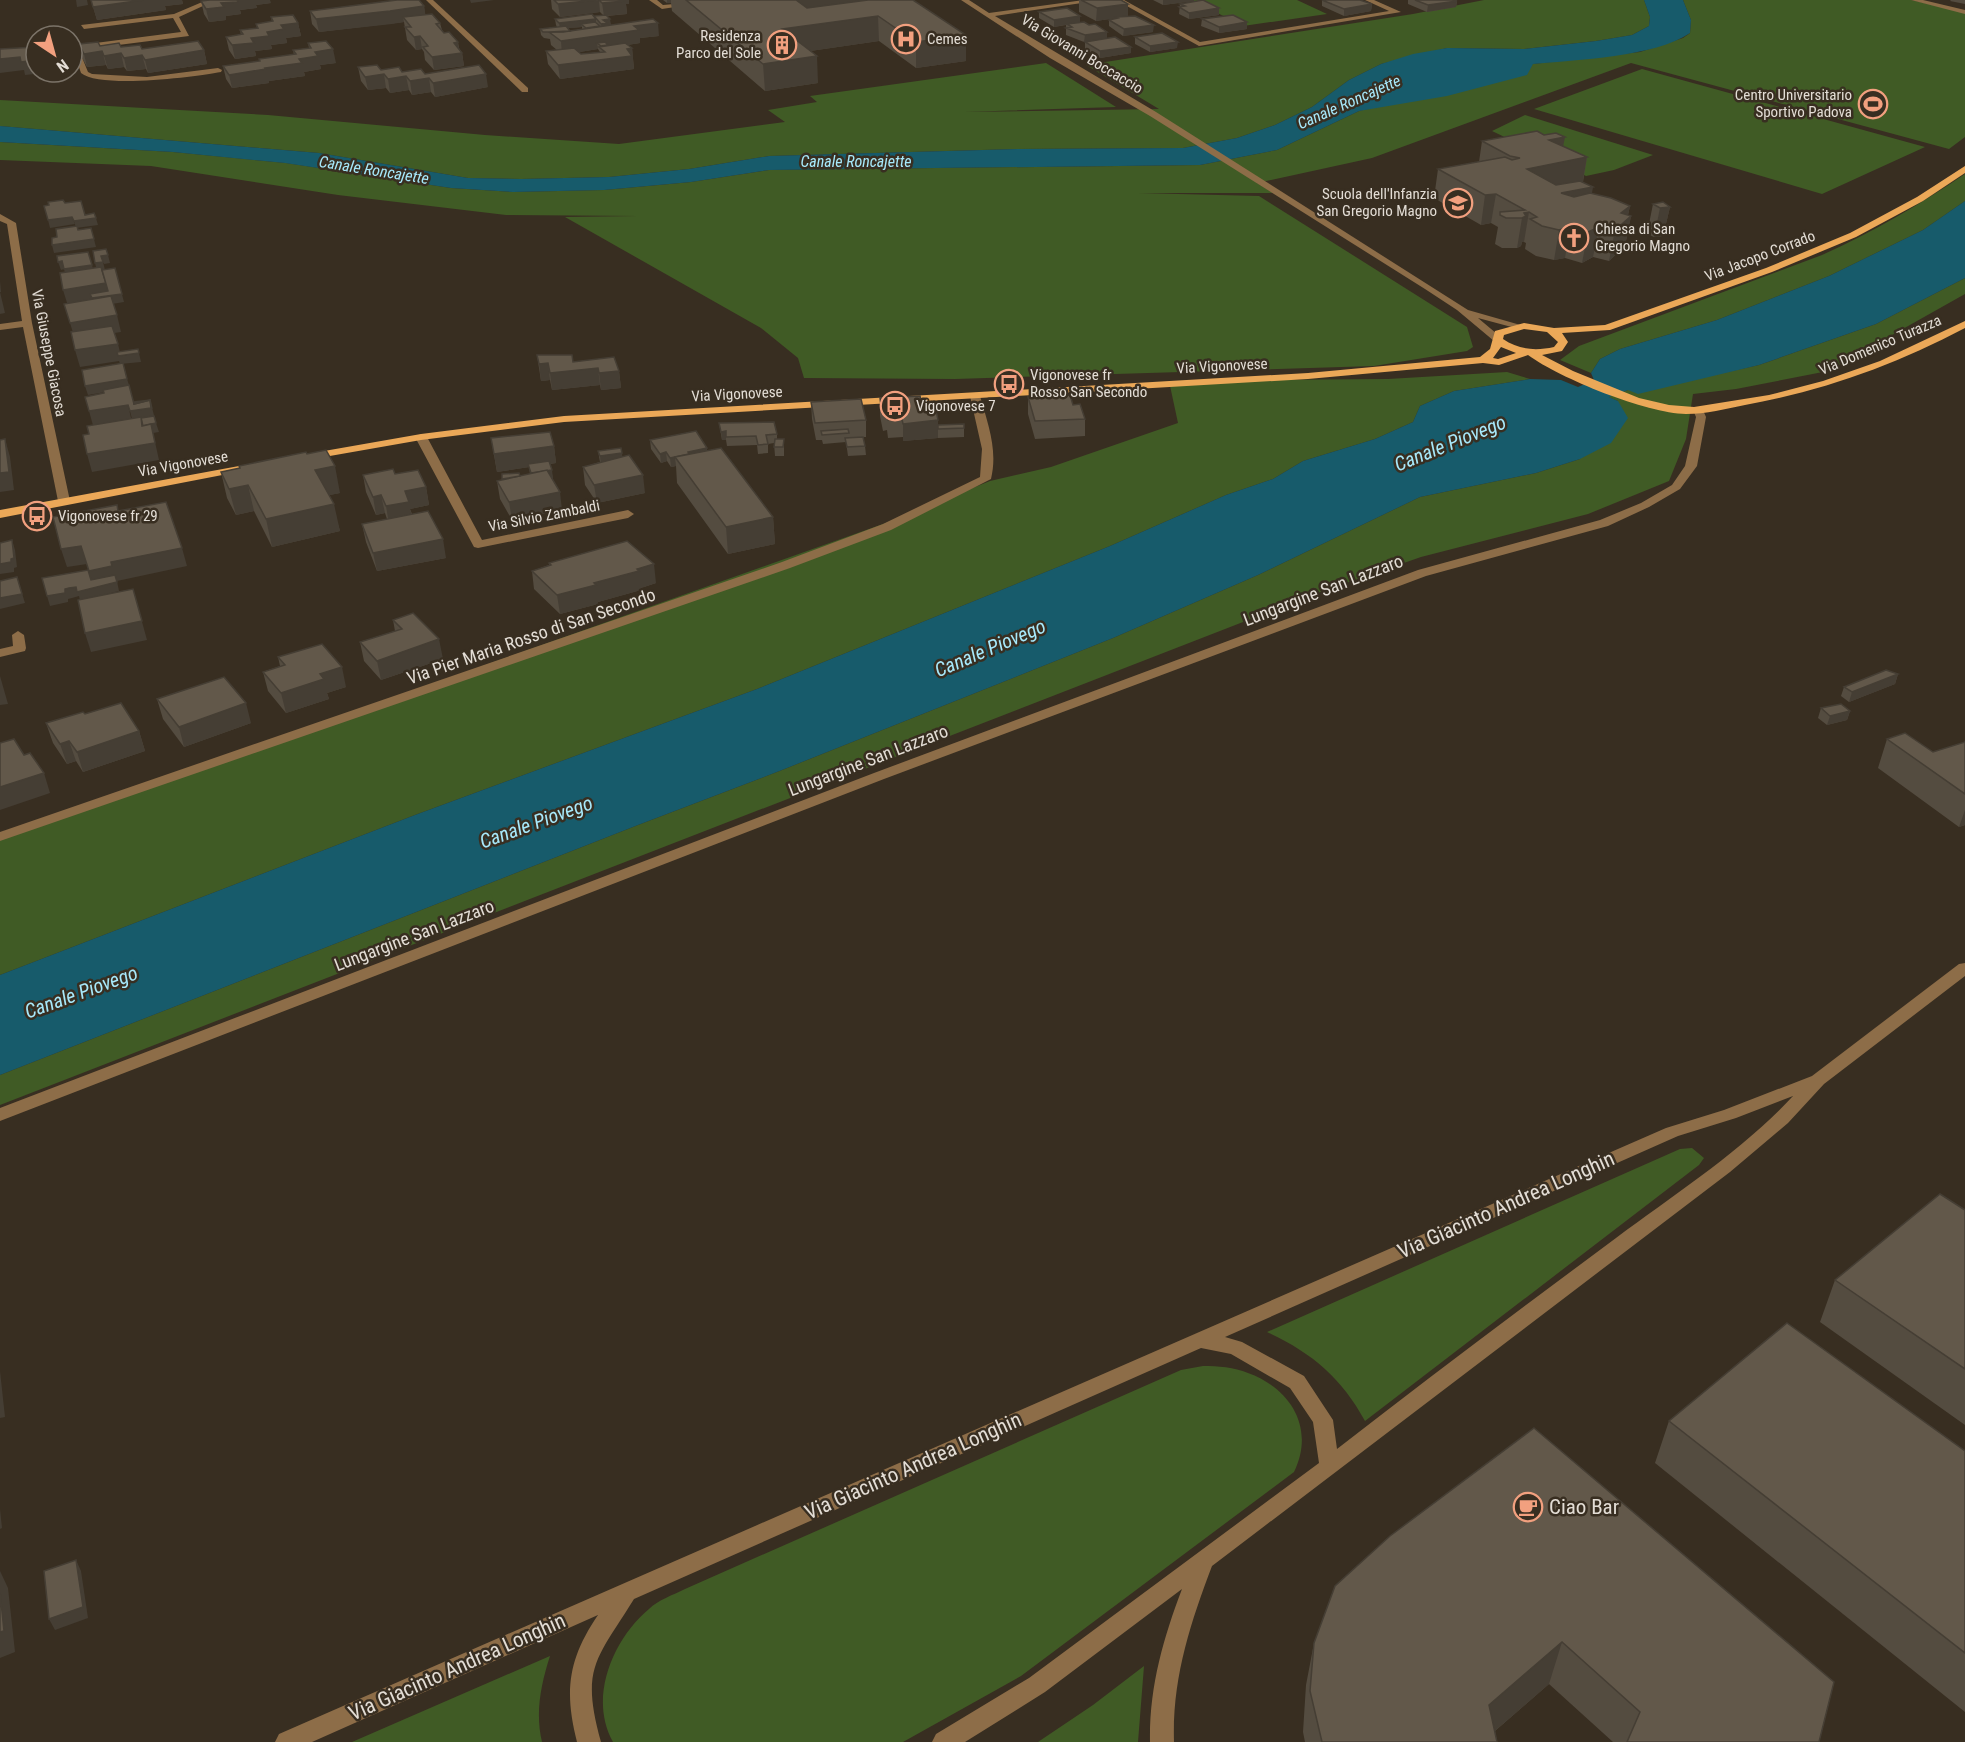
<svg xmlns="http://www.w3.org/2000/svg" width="1965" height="1742" viewBox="0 0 1965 1742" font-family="'Roboto Condensed',sans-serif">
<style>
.green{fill:#405b25}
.water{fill:#175b6b}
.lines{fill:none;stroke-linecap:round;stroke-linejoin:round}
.minor{fill:#8d6d48;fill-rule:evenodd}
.major{fill:#eba858;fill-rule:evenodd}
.wall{fill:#544c40;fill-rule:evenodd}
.shaded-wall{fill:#453e34}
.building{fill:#62584a;stroke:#453e34;stroke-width:1.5}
.labels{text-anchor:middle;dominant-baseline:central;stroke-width:5;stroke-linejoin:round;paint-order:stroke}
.far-poi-label{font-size:15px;fill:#e3ddd5;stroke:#382e21;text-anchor:start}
.far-street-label{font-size:15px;fill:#e3ddd5;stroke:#382e21}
.far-water-label{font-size:16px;font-style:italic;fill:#a7e9fb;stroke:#382e21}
.street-label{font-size:18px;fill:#e3ddd5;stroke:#382e21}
.water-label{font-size:20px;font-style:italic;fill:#a7e9fb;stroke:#382e21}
.near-street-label{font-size:21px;fill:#e3ddd5;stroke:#382e21}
.near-poi-label{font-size:21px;fill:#e3ddd5;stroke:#382e21;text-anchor:start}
</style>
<rect width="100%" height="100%" fill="#382e21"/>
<!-- green -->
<g class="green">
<polygon points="1192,0 1297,0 1327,14 1243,26"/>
<polygon points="1484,0 1644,0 1650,17 1649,26 1632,35 1596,41 1524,49 1447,48 1381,64 1349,80 1312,107 1275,125 1237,138 1183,148 1018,149 769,156 689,169 609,177 521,179 468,178 319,153 0,126 0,100 268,115 485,135 619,144 785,122 768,110 817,102 810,96 1046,63 1116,107 964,112 1159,109 1086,65 1413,14"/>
<polygon points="1683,0 1911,0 1965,12 1965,137 1949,149 1631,63 1372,158 1257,183 1273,193 1139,193 1259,196 1467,327 1473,347 1467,351 1374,366 955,379 804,378 798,358 761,328 565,217 638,216 506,215 338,195 151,166 0,160 0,142 173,152 286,163 451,188 513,192 604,190 691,182 769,170 1200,165 1277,150 1359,111 1533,64 1640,52 1683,38 1690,33 1691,20"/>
<polygon points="1642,69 1925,147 1822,194 1534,109"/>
<polygon points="1525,115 1653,155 1614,170 1586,176 1492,131"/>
<path d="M 1965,174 L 1965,201 L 1923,230 L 1829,276 L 1717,320 L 1620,349 L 1600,359 L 1591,373 L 1560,360 L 1579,346 L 1822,255 C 1873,232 1919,205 1965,174 Z"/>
<polygon points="1965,278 1965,294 1828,371 1736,389 1693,394 1686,439 1669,481 1588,514 1421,557 1315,594 0,1105 0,1075 638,825 782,770 1113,638 1258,575 1420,497 1536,473 1580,459 1618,401 1608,397 1628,390 1700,378 1759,365 1876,324"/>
<polygon points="1507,372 1530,379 1454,391 1420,406 1413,422 1375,439 1303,461 1273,479 1226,495 1110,546 757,689 415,815 0,975 0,837 883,524 990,481 1051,467 1178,423 1169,381 1388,379"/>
<path d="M 1692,1148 L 1704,1158 L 1699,1165 L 1365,1421 C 1342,1378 1311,1352 1267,1332 L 1680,1149 Z"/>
<path d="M 1203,1366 C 1218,1366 1234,1367 1248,1373 C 1292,1389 1315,1429 1294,1472 L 1021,1676 L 903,1742 L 613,1742 C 588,1698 613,1639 649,1609 C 658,1600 673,1595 685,1589 L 1181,1370 Z"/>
<path d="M 550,1656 C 541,1684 535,1713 542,1742 L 352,1742 Z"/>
<polygon points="1144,1666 1138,1742 1038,1742 1093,1705"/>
</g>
<!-- water -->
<g class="water">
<path d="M 1644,0 L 1683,0 L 1691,20 L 1690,33 C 1655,57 1576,60 1533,64 L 1527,75 L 1447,96 L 1359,111 L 1277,150 L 1200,165 L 769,170 L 691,182 L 604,190 L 513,192 L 451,188 L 285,163 L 173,152 L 0,142 L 0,126 L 12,127 L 319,153 L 468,178 L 521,179 L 609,177 L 689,169 L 769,156 L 1018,149 L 1183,148 L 1237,138 L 1275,125 L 1312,107 L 1349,80 L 1381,64 L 1413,54 L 1447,48 L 1524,49 L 1596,41 L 1632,35 L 1649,26 L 1650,17 Z"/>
<polygon points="1965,201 1965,278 1876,324 1759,365 1638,394 1628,390 1609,397 1618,401 1628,418 1611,443 1580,459 1536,473 1420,497 1258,575 1113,638 782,770 638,825 0,1075 0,975 415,815 757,689 1110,546 1226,495 1273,479 1303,461 1375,439 1413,422 1420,406 1454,391 1530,379 1561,380 1578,387 1594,380 1591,373 1600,359 1620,349 1717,320 1829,276 1923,230"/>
</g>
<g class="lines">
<!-- minor -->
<g class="minor">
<path d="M 207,0 L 216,0 L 179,17 L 189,36 L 79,50 L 88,72 L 92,74 L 147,77 L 218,68 L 222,70 L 221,72 C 195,77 100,89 81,73 L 72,46 L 181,32 L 173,18 L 84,29 L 81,25 L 174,14 Z"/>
<polygon points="426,0 433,0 528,88 528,92 522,92"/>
<polygon points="649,0 657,0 663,5 721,0 662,9"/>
<polygon points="961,0 969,0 989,13 1084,0 1102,0 995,16 1156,112 1468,310 1524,326 1519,329 1478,318 1503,339 1494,341 1457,310 1425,289 1150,116 1050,58"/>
<polygon points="1116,0 1124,0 1200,42 1389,11 1365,0 1374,0 1401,12 1199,46"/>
<polygon points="1911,0 1923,0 1965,10 1965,14"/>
<polygon points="0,214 16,223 32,323 70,501 64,504 58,501 23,327 0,330 0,324 22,321 7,224 0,221"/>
<path d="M 975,393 L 980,396 C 988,424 998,450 991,479 L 891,530 L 790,568 L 0,841 L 0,832 L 782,562 L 883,524 L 980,477 L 982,449 L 970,396 Z"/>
<polygon points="1698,407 1702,408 1706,417 1697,466 1680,489 1649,507 1608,526 1426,576 884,779 0,1121 0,1108 874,773 1418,570 1600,520 1641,503 1672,485 1685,466 1696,417 1693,410"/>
<polygon points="421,434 427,437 482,540 628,510 634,514 628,518 478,548 474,547 415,437"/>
<polygon points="18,631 24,635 26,648 25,651 0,657 0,649 13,646 12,635"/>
<path d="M 1965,963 L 1965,976 L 1824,1084 L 1788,1123 L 1730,1172 L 1212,1566 C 1190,1624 1172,1679 1174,1742 L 1150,1742 C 1149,1688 1163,1639 1182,1589 L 1045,1692 L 965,1742 L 932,1742 L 936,1734 L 1029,1678 L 1319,1463 L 1313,1422 L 1290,1388 L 1231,1354 L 1201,1348 L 634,1599 C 597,1659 580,1667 601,1742 L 577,1742 C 564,1691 568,1659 598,1615 L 312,1742 L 275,1742 L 279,1734 L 1666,1128 L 1724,1110 L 1812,1076 L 1959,964 ZM 1793,1096 C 1742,1151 1676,1193 1616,1238 C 1523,1307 1430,1377 1337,1449 L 1333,1420 L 1304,1376 L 1242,1342 L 1225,1337 L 1678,1136 L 1736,1118 Z"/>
</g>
<!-- major -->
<g class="major">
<path d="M 1965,166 L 1965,173 L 1923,201 L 1856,237 L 1772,272 L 1610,330 L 1562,333 L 1568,342 L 1562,351 L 1542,355 L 1573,371 L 1639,398 L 1669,405 L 1694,407 L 1769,395 L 1823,381 L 1880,361 L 1965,321 L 1965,328 C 1895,365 1823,391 1745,405 C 1726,409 1706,414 1686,414 C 1646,413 1561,379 1528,355 L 1499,365 L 1483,363 L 1308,379 L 564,422 L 421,440 L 307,460 L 301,457 L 307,454 L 421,434 L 564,416 L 1308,373 L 1480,357 L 1490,349 L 1495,331 L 1524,323 L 1554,328 L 1605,325 L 1766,268 L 1850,233 L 1917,197 ZM 1524,329 L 1547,332 L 1558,342 L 1554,347 C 1536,351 1519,350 1503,339 L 1504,335 ZM 1501,347 L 1516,353 L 1498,359 L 1493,358 Z"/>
<polygon points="239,466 243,467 243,471 0,518 0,510"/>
</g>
</g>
<!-- wall -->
<g class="wall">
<polygon points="91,0 183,0 182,0 183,4 165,6 166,10 97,20"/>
<path d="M 551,0 L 629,0 L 629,4 L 626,4 L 627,14 L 607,16 L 611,25 L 659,36 L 640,38 L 640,43 L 627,45 L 632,48 L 634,69 L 560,79 L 548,64 L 546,51 L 557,50 L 551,45 L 550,39 L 544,38 L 541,35 L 540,29 L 557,27 L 556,25 L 555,19 L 594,17 L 603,15 L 600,12 L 560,17 L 552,9 ZM 582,27 L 582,29 L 570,31 L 568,28 ZM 598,49 L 600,52 L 581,54 L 579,52 Z"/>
<polygon points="663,0 913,0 966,61 916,68 879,41 810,51 818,83 765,91 672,11 671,3 667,3"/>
<polygon points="1079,0 1121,0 1128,4 1128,16 1153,32 1123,36 1109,26 1109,20 1116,18 1096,21 1079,12"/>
<polygon points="1153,0 1194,0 1194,1 1163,5"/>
<polygon points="1322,0 1372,4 1371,11 1344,16 1322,6"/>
<polygon points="1408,0 1454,0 1457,1 1456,7 1427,12 1408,4"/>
<polygon points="1951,0 1965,0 1965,4 1950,1"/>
<polygon points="201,1 271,3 256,5 257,8 240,10 241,14 226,16 226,20 209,22 204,14"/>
<polygon points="1180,4 1219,8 1219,15 1189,19 1179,14"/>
<polygon points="424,6 425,15 440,23 442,30 444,33 458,42 459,48 462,53 464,66 434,70 425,60 424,52 422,49 416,50 407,40 404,22 319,32 312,24 310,11"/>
<polygon points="1039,12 1080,16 1080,22 1107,32 1107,38 1084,42 1066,35 1066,25 1054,27 1039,18"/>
<polygon points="271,17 298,23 301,36 286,38 287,43 271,45 272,49 255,51 256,56 235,59 229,50 226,37 241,35 240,30 257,28 256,24 272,22"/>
<polygon points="1202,19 1247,29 1219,33 1201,26"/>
<polygon points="1135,37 1177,48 1150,52 1135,44"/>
<polygon points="1085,42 1131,53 1100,58 1085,49"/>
<polygon points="308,43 336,63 320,65 321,69 304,72 305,76 269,81 269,83 232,88 226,79 223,66 260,61 259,59 294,55 293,50 309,48"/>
<polygon points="79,44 142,49 204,50 207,64 148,73 146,69 127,71 124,67 108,69 106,65 87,67 82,58"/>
<polygon points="358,67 425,74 488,87 435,97 431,92 412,95 409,90 390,93 386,88 368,90 361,81"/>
<polygon points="1482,141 1563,146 1587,157 1583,182 1592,194 1630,206 1628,215 1631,216 1625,246 1609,261 1593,257 1582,263 1565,258 1554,260 1536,256 1525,249 1526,243 1524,242 1522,242 1521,246 1517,248 1502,248 1495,244 1498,227 1491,223 1481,225 1434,198 1438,169 1479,162"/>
<polygon points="1653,204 1670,207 1663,236 1654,237 1647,234"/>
<polygon points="537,355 619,371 621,388 601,390 600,385 552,390 550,380 541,381"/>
<polygon points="1028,397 1073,405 1085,419 1085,436 1035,439 1028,414"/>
<polygon points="880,398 923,411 938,420 938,425 964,424 964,437 938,438 903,441 903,437 888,438 887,430 883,431 880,416"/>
<polygon points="811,402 866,420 866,437 863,437 865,446 866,455 848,456 846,442 823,444 822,440 816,440 812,419"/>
<polygon points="719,423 777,434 777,439 784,439 784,456 775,456 774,443 768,444 768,453 758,454 757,445 727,446 726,440 722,440"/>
<polygon points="491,438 554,446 556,463 550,464 553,479 552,479 562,510 512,520 500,499 497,481 503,480 502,474 520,476 530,474 529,467 497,472"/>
<polygon points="650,440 707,448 707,451 773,517 775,544 728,554 677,483 676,466 671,467 667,461 661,463 651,449"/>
<polygon points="598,451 623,457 645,493 597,503 585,485 583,467 600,462"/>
<polygon points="307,454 340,493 329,495 340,531 272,547 254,511 236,515 227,498 221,472"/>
<polygon points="395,474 426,487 429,505 410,509 412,514 446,558 377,571 366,542 362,524 387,519 385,513 376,515 366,492 363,475"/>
<polygon points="549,563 656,583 641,588 641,590 598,602 598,604 560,614 534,589 532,571 549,565"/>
<polygon points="393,620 443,659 381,680 364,661 360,642 395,631"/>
<polygon points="278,657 346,687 327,693 329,699 286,713 268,691 263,672 280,666"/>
<polygon points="1898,674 1895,684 1849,702 1841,696 1844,687"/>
<polygon points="157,699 251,723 184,747 163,719"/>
<polygon points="1821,708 1850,711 1847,720 1827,725 1818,718"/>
<polygon points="85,714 139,731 145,751 83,772 76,761 67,764 53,743 46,723"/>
<polygon points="1887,739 1933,752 1965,742 1965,825 1959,827 1878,768"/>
<polygon points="1965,1210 1965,1425 1820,1322 1835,1280"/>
<polygon points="1669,1421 1965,1451 1965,1712 1655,1463"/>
<polygon points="1335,1586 1834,1682 1819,1742 1613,1742 1549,1684 1495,1731 1497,1742 1305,1742 1303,1732 1306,1685 1314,1643"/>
</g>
<!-- shaded-wall -->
<g class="shaded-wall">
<polygon points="76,0 87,0 88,5 77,7"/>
<polygon points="143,0 183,0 182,0 183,4 165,6 166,10 97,20 93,7"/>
<polygon points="237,0 270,0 271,3 256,5 257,8 240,10 241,14 226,16 226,20 209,22 206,9 221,3"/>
<polygon points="470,0 494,0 471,3"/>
<polygon points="599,0 600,12 560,17 558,4"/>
<polygon points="618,0 629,0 629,4 626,4 627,14 604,16 602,3"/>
<rect x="667" y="0" width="4" height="3"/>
<polygon points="781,0 877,0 782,13"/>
<polygon points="1163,0 1194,0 1194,1 1163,5"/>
<polygon points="1457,1 1456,7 1427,12 1428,5"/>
<polygon points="1128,4 1128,16 1116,17 1116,18 1096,21 1097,8"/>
<polygon points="1372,4 1371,11 1344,16 1344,9"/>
<polygon points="424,6 426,18 403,17 404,22 392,24 319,32 316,19"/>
<polygon points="1219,8 1219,15 1189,19 1189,13"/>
<polygon points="878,16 879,41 783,55 782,29"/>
<polygon points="1080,16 1080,22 1054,27 1054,20"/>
<polygon points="596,19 596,25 581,24 582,27 560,29 559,23"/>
<polygon points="610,19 611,25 602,30 601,24 603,20"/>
<polygon points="1247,22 1247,29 1219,33 1219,27"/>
<polygon points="298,23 301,36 286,38 287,43 271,45 272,49 255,51 256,56 235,59 232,45 281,25"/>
<polygon points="658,23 659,36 640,38 640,43 609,48 597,43 598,49 562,55 561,41 634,26"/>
<polygon points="1154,25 1153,32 1123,36 1124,29"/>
<polygon points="1107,32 1107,38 1084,42 1085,35"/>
<polygon points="966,35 966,61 916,68 916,42"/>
<polygon points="420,36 422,49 416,50 414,37"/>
<polygon points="458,42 459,53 462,53 464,66 434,70 432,57 454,43"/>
<polygon points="1178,42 1177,48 1150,52 1150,46"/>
<polygon points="1131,47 1131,53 1100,58 1100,51"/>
<polygon points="632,48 634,69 560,79 558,65"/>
<polygon points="333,49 336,63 320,65 321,69 304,72 305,76 269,81 269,83 232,88 229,75 265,68 299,59 315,52"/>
<polygon points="204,50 207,64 148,73 145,60"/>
<polygon points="102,51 106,65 87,67 84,54"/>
<polygon points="121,53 124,67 108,69 104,56"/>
<polygon points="142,55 146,69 127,71 124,58"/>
<polygon points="817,56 818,83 765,91 763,64"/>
<polygon points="20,57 36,60 36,72 54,72 25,75 24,70 0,73 0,59"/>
<polygon points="384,74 386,88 368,90 365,77"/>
<polygon points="486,74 488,87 435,97 433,83"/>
<polygon points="406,76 409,90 390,93 388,79"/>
<polygon points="429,78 431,92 412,95 410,81"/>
<polygon points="1565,137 1560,162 1587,157 1582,186 1522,198 1527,169 1549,140"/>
<polygon points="1593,187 1588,217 1561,193"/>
<polygon points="1496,194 1491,223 1481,225 1485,195"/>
<polygon points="1630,206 1627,219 1631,216 1625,246 1609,261 1615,230 1621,213"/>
<polygon points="1670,207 1663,236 1654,237 1660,208"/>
<polygon points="1529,212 1524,242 1522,242 1521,246 1517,248 1522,218 1524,213"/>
<polygon points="72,217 75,224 50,228 48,220"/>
<polygon points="96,218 98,225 76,228 74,221"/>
<polygon points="1570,227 1565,258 1554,260 1559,230"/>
<polygon points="1599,227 1593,257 1582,263 1588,232"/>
<polygon points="91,228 96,247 54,253 52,245"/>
<polygon points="108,255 110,263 104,264 101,256"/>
<polygon points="62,261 92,265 94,273 66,277 64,269 61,270 58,262"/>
<polygon points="103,262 105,270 97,271 95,263"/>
<polygon points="115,268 124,302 94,307 90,294 93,302 68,306 63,290"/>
<polygon points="0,281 1,292 0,292 5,313 0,314"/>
<polygon points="117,315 121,332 75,339 70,323"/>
<polygon points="118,344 121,356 139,353 141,362 120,364 119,361 80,367 75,350"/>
<polygon points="548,363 550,380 541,381 539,364"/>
<polygon points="598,368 600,385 552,390 550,373"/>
<polygon points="619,371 621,388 601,390 599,373"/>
<polygon points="127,379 130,388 88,395 85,386"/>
<polygon points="150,400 156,423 159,432 153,433 159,460 92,472 87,454 134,427 130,411 151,408"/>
<polygon points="128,405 132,422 94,429 89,411"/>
<polygon points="938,420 938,438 903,441 903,424"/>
<polygon points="726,431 726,440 722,440 721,432"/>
<polygon points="5,439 10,457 14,490 0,492 0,473"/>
<polygon points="554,446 556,463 497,472 494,454"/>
<polygon points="707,448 707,457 690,460 688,452"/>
<polygon points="666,452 667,461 661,463 660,454"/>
<polygon points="622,453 623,462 601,465 600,456"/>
<polygon points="675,457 676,466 671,467 670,458"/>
<polygon points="335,466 340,493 321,497 315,470"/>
<polygon points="552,470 553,479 533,482 531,473"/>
<polygon points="643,475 645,493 597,503 594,485"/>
<polygon points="248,485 254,511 236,515 229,489"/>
<polygon points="426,487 429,505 410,509 413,520 389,524 386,506 405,491"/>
<polygon points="560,492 562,510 512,520 509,502"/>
<polygon points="381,495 385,513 376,515 373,497"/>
<polygon points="334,504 340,531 272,547 266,519"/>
<polygon points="773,517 775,544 728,554 726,527"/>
<polygon points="443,539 446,558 377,571 373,553"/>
<polygon points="12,540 15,550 17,567 14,568 14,572 0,574 0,564"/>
<polygon points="81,546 87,564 67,567 61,549"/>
<polygon points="182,548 187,566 117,581 119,591 80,601 79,596 72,598 68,599 68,602 50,606 47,596 65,589 89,571 111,562"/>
<polygon points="654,564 656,583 641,588 641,590 598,602 598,604 560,614 557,595"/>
<polygon points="17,577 25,603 0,609 0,598"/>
<polygon points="133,589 147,640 91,652 85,633"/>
<polygon points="439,639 443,659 381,680 377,661"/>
<polygon points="342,667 346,687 327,693 329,699 286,713 281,693 320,674"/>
<polygon points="1898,674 1895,684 1849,702 1852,692"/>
<polygon points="0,676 8,704 0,705"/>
<polygon points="246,703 251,723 184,747 179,727"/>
<polygon points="1850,711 1847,720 1827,725 1830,716"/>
<polygon points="139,731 145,751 83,772 77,752"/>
<polygon points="69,741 76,761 67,764 60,744"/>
<polygon points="44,773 50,793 0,810 0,787"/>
<polygon points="1965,810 1965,825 1959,827"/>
<polygon points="0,1371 5,1417 0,1418"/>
<polygon points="0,1509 2,1528 0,1529"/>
<polygon points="76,1560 81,1571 88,1618 55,1630 49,1619"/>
<polygon points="0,1571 8,1588 15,1652 0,1658"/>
<polygon points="1562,1642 1549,1684 1482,1742 1489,1705"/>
</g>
<!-- building -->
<g class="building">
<polygon points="91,0 143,0 93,7"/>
<polygon points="210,0 237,0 238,2 221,3 224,7 206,9 201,1"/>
<polygon points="397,0 419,0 424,6 390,11 316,19 310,11"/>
<polygon points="554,0 596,0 558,4"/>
<polygon points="599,0 625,0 625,1 602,3"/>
<polygon points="686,0 796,0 807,8 868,0 913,0 966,35 916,42 878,16 782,29 817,56 763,64"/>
<polygon points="1081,0 1121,0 1128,4 1097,8"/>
<polygon points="1203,0 1219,8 1189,13 1179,7 1185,6 1180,4"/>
<polygon points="1322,0 1360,0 1372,4 1344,9"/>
<polygon points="1415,0 1454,0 1457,1 1428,5"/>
<polygon points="1067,8 1080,16 1054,20 1039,12"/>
<polygon points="432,14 440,23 436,24 444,33 449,32 458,42 454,43 462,53 432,57 423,47 428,46 420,36 414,37 405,27 411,27 403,17"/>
<polygon points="592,14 596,19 559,23 555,19"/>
<polygon points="293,15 298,23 281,25 284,29 267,32 269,36 251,38 254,43 232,45 226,37 243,34 240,30 258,28 256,24 273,21 271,17"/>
<polygon points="606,15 610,19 603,20 607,23 601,24 594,16"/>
<polygon points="1233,15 1247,22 1219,27 1202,19"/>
<polygon points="1135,16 1154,25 1124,29 1109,20 1118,18 1116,17"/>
<polygon points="653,19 658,23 634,26 639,30 561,41 549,32 563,32"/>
<polygon points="595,22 600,26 586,28 581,24"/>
<polygon points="1084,22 1089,25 1095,24 1107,32 1085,35 1066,28 1072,27 1067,24"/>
<polygon points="566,26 570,31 549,32 550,32 543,32 540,29"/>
<polygon points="1162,33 1178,42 1150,46 1135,37"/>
<polygon points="1115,37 1131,47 1100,51 1085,42"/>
<polygon points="198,41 204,50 145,60 142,55 124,58 121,53 104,56 102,51 84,54 79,44 98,42 100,46 119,43 121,47 140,45 142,49"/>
<polygon points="326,41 333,49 315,52 318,56 299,59 302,63 265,68 266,69 229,75 223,66 260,61 259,59 296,54 293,50 311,48 308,43"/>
<polygon points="605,42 608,45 601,46 597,43"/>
<polygon points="625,43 632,48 627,49 632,56 558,65 546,51 574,48 581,54 605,52 599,47"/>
<polygon points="36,47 36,60 21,62 20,57 0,59 0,49"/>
<polygon points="377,65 381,70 399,67 402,72 421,69 425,74 479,65 486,74 433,83 429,78 410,81 406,76 388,79 384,74 365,77 358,67"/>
<polygon points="1537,131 1544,135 1556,133 1565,137 1549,140 1587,157 1527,169 1556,185 1580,181 1593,187 1561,193 1574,197 1590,193 1611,198 1630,206 1621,213 1631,216 1615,230 1599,227 1588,232 1570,227 1559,230 1542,226 1530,219 1537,217 1529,212 1524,213 1526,216 1522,218 1506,218 1500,215 1500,212 1525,210 1496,194 1485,195 1438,169 1505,157 1512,160 1520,158 1510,156 1482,141"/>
<polygon points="63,200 65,203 81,201 85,215 94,213 96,218 74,221 72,217 48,220 44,206 49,205 48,202"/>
<polygon points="1663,202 1670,207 1660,208 1653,204"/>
<polygon points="77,226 78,230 91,228 94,239 52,245 52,238 57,237 56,229"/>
<polygon points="106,249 108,255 101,256 103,262 95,263 93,251"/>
<polygon points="88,252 92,265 64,269 62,261 58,262 57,256"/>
<polygon points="101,267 106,283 63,290 60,273"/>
<polygon points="115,268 122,294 92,298 90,294 108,291 102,270"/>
<polygon points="111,296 117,315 70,323 64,304"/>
<polygon points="112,326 118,344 75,350 71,332"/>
<polygon points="138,349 139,353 118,356 117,352"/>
<polygon points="537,355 572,355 573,362 614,357 619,371 599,373 598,368 550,373 548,363 539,364"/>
<polygon points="123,363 127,379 85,386 82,370"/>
<polygon points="129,385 134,404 150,400 151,408 130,411 128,405 89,411 85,397 104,393 103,390"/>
<polygon points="1070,395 1073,405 1080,404 1085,419 1035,421 1028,397"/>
<polygon points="920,396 923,411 936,410 938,420 903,424 902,419 888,420 886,413 882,413 880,398"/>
<polygon points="861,399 866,420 815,423 811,402"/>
<polygon points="150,400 152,409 150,400 134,404 134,402"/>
<polygon points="154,416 156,423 143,426 141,418"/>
<polygon points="141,417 142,426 151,424 155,443 87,454 83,435 89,434 87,426"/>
<polygon points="774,422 777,434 766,435 768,444 758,445 756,436 726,437 726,431 721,432 719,423"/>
<polygon points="964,424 964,428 938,429 938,425"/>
<polygon points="848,429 849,433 822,435 821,431"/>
<polygon points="696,431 707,448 688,452 689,454 670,458 666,452 660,454 650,440"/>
<polygon points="550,432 554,446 494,454 491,438"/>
<polygon points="863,437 865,446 847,447 845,438"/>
<polygon points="5,439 9,472 0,473 0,440"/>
<polygon points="775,439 784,439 783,447 774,447"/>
<polygon points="621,448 622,453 600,456 598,451"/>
<polygon points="721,448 773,517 726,527 675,457"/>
<polygon points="326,450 335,466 315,470 334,504 266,519 248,485 229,489 221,472 240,468 239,466 306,452 307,454"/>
<polygon points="629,455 643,475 594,485 583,467"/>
<polygon points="549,461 552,470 531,473 528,464"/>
<polygon points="393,469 395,474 418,470 426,487 405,491 409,502 386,506 381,495 373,497 363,475"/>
<polygon points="547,470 560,492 509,502 497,481"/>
<polygon points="519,473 520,476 502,479 502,474"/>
<polygon points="166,502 182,548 111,562 112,566 89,571 81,546 61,549 53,517 117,505 118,511"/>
<polygon points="428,511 443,539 373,553 362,524"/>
<polygon points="12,540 14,558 11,559 11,562 0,564 0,543"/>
<polygon points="627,541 654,564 637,569 639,571 594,583 596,585 557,595 532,571 551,565 549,563"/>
<polygon points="88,570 91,580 115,575 117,582 77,592 76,587 69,588 65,589 65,593 47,596 42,578"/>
<polygon points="17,577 22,594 0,598 0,581"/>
<polygon points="133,589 142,621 85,633 78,600"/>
<polygon points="413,613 439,639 377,661 360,642 402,629 393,620"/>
<polygon points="322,644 342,667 320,674 324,679 281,693 263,672 285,665 278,657"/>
<polygon points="1886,670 1898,674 1852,692 1844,687"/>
<polygon points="224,677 246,703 179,727 157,699"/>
<polygon points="121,703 139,731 77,752 69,741 60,744 46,723 83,712 85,714"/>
<polygon points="1841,704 1850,711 1830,716 1821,708"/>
<polygon points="1905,733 1933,752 1965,742 1965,794 1887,739"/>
<polygon points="14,739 24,755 30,753 44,773 0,787 0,743"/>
<polygon points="1940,1194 1965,1210 1965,1369 1835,1280"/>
<polygon points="1787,1323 1965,1451 1965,1653 1669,1421"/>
<polygon points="1534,1428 1834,1682 1819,1742 1627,1742 1640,1712 1562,1642 1489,1705 1497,1742 1322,1742 1310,1691 1314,1643 1335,1586 1390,1536"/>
<polygon points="76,1560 83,1607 49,1619 44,1571"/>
<polygon points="0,1592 4,1631 0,1632"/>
</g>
<!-- icons -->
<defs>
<g id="hospital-ring" transform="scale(1.5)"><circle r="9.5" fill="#382e21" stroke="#f2a07f" stroke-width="1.5"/><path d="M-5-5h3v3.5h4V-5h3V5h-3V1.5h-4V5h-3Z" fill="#f2a07f"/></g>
<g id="building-ring" transform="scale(1.5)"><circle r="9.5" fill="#382e21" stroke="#f2a07f" stroke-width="1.5"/><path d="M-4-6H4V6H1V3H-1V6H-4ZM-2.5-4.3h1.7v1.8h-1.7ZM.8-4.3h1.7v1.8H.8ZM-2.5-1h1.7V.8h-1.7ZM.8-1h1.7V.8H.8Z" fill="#f2a07f"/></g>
<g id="stadium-ring" transform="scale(1.5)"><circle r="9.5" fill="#382e21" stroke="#f2a07f" stroke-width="1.5"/><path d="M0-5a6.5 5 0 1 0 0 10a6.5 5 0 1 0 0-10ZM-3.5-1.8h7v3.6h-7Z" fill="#f2a07f"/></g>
<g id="school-ring" transform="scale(1.5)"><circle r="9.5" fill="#382e21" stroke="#f2a07f" stroke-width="1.5"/><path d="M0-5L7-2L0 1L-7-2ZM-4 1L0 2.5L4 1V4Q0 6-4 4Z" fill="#f2a07f"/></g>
<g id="church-ring" transform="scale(1.5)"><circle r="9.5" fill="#382e21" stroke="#f2a07f" stroke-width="1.5"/><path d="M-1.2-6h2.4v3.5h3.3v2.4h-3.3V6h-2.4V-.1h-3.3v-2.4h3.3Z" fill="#f2a07f"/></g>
<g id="bus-ring" transform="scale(1.5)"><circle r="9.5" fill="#382e21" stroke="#f2a07f" stroke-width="1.5"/><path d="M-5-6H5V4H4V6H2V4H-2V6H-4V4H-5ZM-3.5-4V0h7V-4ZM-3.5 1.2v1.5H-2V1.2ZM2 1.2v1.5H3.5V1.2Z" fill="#f2a07f"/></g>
<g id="cafe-ring" transform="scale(1.5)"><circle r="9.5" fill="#382e21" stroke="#f2a07f" stroke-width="1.5"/><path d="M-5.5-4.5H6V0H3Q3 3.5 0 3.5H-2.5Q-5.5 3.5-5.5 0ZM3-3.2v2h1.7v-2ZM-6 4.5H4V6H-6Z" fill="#f2a07f"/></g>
</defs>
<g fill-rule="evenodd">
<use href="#hospital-ring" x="906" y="39"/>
<use href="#building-ring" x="782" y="45"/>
<use href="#stadium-ring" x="1873" y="104"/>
<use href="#school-ring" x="1458" y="203"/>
<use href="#church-ring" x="1574" y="238"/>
<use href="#bus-ring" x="1009" y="384"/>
<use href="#bus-ring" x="895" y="406"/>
<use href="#bus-ring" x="37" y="516"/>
<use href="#cafe-ring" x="1528" y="1507"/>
</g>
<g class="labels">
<!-- far-poi labels -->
<g class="far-poi-label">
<text x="761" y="36" text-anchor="end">Residenza<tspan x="761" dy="17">Parco del Sole</tspan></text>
<text x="927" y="39">Cemes</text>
<text x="1852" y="95" text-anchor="end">Centro Universitario<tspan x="1852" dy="17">Sportivo Padova</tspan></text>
<text x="1437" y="194" text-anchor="end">Scuola dell'Infanzia<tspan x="1437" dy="17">San Gregorio Magno</tspan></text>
<text x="1595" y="229">Chiesa di San<tspan x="1595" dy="17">Gregorio Magno</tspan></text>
<text x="1030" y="375">Vigonovese fr<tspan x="1030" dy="17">Rosso San Secondo</tspan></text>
<text x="916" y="406">Vigonovese 7</text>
<text x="58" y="516">Vigonovese fr 29</text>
</g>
<!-- far-street labels -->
<g class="far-street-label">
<text transform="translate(1082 54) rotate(31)">Via Giovanni Boccaccio</text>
<text transform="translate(1760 256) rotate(-21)">Via Jacopo Corrado</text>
<text transform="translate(1880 345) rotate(-23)">Via Domenico Turazza</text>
<text transform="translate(49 353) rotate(79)">Via Giuseppe Giacosa</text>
<text transform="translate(1222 366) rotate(-3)">Via Vigonovese</text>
<text transform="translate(737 394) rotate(-3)">Via Vigonovese</text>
<text transform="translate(183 464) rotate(-10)">Via Vigonovese</text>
<text transform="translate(544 516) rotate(-11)">Via Silvio Zambaldi</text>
</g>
<!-- far-water labels -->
<g class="far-water-label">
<text transform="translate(1349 102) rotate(-24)">Canale Roncajette</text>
<text x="856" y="161">Canale Roncajette</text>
<text transform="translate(374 170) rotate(9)">Canale Roncajette</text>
</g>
<!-- street labels -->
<g class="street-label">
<text transform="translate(1323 590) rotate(-21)">Lungargine San Lazzaro</text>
<text transform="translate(531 636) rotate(-19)">Via Pier Maria Rosso di San Secondo</text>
<text transform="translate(868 760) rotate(-21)">Lungargine San Lazzaro</text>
<text transform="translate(414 935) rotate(-21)">Lungargine San Lazzaro</text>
</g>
<!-- water labels -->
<g class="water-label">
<text transform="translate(1450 443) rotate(-22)">Canale Piovego</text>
<text transform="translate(990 648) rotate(-23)">Canale Piovego</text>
<text transform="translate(536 822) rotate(-20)">Canale Piovego</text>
<text transform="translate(81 992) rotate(-20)">Canale Piovego</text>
</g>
<!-- near-street labels -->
<g class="near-street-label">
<text transform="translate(1506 1205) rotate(-24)">Via Giacinto Andrea Longhin</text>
<text transform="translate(913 1466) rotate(-24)">Via Giacinto Andrea Longhin</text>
<text transform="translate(457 1667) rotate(-24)">Via Giacinto Andrea Longhin</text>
</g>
<!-- near-poi labels -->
<g class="near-poi-label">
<text x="1549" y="1507">Ciao Bar</text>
</g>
</g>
<!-- north arrow -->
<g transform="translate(54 54) rotate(144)"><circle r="28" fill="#382e21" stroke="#7c7469" stroke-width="1.5"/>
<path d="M0-4.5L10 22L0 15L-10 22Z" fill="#f2a07f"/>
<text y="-9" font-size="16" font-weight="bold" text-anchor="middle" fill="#e3ddd5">N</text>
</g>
</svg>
